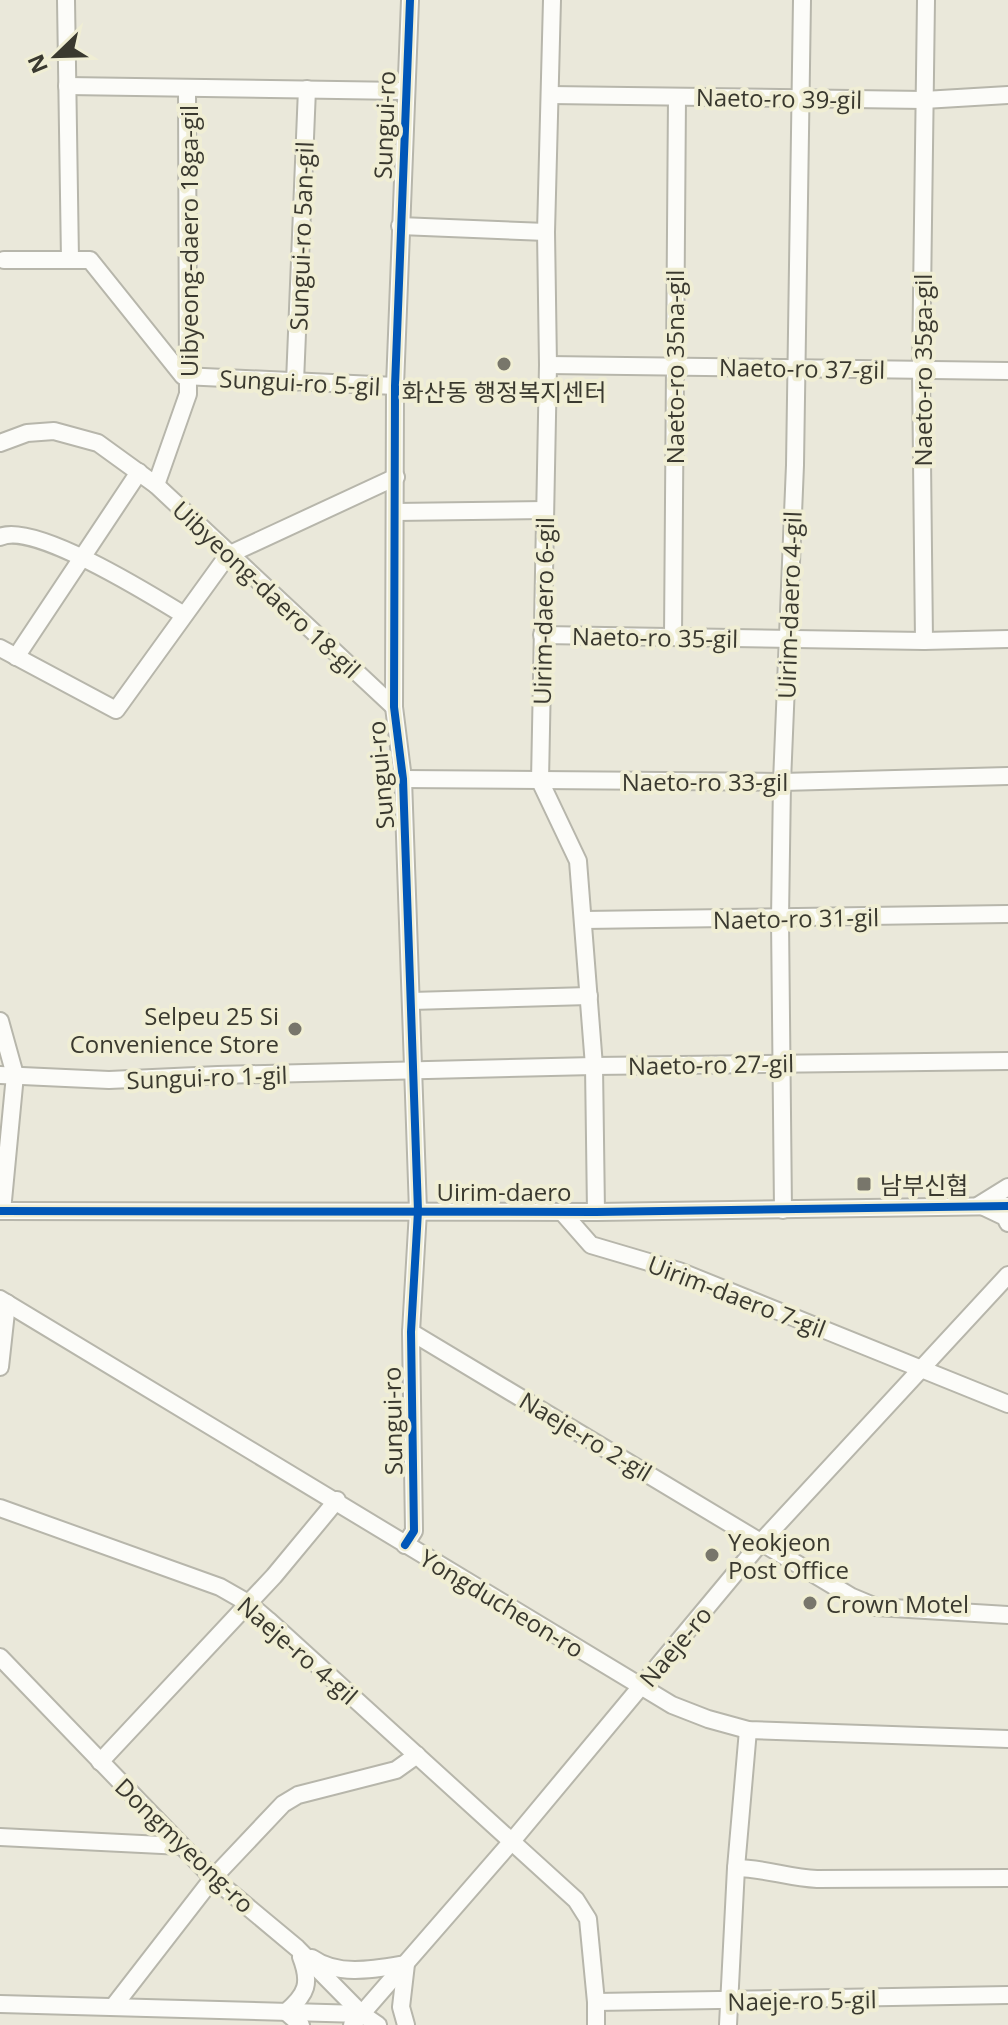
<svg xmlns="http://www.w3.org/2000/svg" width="1008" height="2025" viewBox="0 0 1008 2025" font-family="'Open Sans','Noto Sans KR',sans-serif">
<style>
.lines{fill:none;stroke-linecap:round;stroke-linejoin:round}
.minor-casing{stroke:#b7b6ab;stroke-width:20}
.minor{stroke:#fcfcf9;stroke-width:16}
.cycleway-casing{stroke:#f0eed4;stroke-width:13}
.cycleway{stroke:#0057b8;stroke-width:8}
.poi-dot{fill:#78766b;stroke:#f0eed4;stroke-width:3}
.labels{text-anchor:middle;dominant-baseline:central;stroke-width:8;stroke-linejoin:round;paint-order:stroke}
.street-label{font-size:24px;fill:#3a392f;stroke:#f0eed4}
.poi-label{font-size:24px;fill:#3a392f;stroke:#f0eed4;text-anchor:start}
</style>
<rect width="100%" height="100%" fill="#eae8da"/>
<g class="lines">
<!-- minor casing -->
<g class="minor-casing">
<g id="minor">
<polyline points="66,0 70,260"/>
<polyline points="552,0 546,232 548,365 540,781 578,861 594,1066 596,1212"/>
<polyline points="67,86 404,91"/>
<polyline points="550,95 924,100 1008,95"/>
<polyline points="400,226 546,232"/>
<polyline points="4,260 90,260 183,376 395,386"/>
<polyline points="548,365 1008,371"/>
<polyline points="295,382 307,89"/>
<polyline points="0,443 27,433 54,431 98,443 156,485 394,707"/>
<polyline points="156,485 188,394 187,88"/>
<polyline points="395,512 545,510"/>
<path d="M 0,537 C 33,521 153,596 184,615"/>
<polyline points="542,635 924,641 1008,639"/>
<polyline points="673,637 677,97"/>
<polyline points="924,641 921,370 926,0"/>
<polyline points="0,648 116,710 228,555 396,477"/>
<polyline points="16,657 139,472"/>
<polyline points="403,779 782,782 1008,776"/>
<polyline points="584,920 1008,914"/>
<polyline points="411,1001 589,996"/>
<polyline points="0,1021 15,1075 2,1211"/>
<polyline points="0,1075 109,1080 218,1075 594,1066 1008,1061"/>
<polyline points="979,1205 1008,1187"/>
<polyline points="984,1207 1005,1217 1008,1223"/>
<polyline points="783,1210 780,919 782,782 795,465 802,0"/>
<polyline points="0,1211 596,1212 1008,1206"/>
<polyline points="562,1212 591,1245 679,1271 1008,1404"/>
<polyline points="0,1299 672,1705 708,1719 748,1730 1008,1739"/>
<polyline points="411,1332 852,1597 876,1607 1008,1615"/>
<polyline points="0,1367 7,1303"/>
<polyline points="0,1508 220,1587 248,1603 268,1620 576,1900 588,1919 596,2002 596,2025"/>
<polyline points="405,1545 414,1531 411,1332 418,1211 403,779 394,707 395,386 410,0"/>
<polyline points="0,1657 213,1878 297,1948 362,2014 378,2025"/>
<polyline points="100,1762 274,1576 337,1500"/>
<polyline points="0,1837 182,1846"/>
<path d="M 736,1868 C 764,1868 789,1878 817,1879 L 1008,1878"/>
<path d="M 301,1957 C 311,1983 307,1994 286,2012 L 301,2025"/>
<path d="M 312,1958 C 338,1977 376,1969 406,1964 L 401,2007 L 406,2025"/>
<polyline points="596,2002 1008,1995"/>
<polyline points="0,2004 362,2014"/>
<polyline points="113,2007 213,1878 283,1804 298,1795 396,1770 417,1755"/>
<polyline points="352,2025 513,1840 762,1541 1008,1275"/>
<polyline points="728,2025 736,1868 748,1730"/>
</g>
</g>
<!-- minor -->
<use href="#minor" class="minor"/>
<!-- cycleway casing -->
<g class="cycleway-casing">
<g id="cycleway">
<polyline points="0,1211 596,1212 1008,1206"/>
<polyline points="405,1545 414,1531 411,1332 418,1211 403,779 394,707 395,386 410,0"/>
</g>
</g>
<!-- cycleway -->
<use href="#cycleway" class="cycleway"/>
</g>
<!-- markers -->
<g class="poi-dot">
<circle cx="504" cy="364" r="8"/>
<circle cx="295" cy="1029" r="8"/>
<rect x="856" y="1176" width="16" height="16" rx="4"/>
<circle cx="712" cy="1555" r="8"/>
<circle cx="810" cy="1603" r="8"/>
</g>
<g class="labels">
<!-- street labels -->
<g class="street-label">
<text transform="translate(779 98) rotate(1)">Naeto-ro 39-gil</text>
<text transform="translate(384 125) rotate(-88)">Sungui-ro</text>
<text transform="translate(301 236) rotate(-88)">Sungui-ro 5an-gil</text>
<text transform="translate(188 241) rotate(-90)">Uibyeong-daero 18ga-gil</text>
<text transform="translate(674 367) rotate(-90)">Naeto-ro 35na-gil</text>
<text transform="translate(802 368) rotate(1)">Naeto-ro 37-gil</text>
<text transform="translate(922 370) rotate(-90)">Naeto-ro 35ga-gil</text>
<text transform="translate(300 382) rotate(3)">Sungui-ro 5-gil</text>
<text transform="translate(267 589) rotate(43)">Uibyeong-daero 18-gil</text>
<text transform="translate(789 605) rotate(-88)">Uirim-daero 4-gil</text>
<text transform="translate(543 611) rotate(-89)">Uirim-daero 6-gil</text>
<text transform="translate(655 637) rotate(1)">Naeto-ro 35-gil</text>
<text transform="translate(380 775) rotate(-95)">Sungui-ro</text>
<text x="705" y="781">Naeto-ro 33-gil</text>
<text transform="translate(796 918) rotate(-1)">Naeto-ro 31-gil</text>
<text transform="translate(711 1064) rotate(-1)">Naeto-ro 27-gil</text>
<text transform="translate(207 1077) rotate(-2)">Sungui-ro 1-gil</text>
<text x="504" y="1191">Uirim-daero</text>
<text transform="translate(737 1296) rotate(21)">Uirim-daero 7-gil</text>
<text transform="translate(392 1421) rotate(-91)">Sungui-ro</text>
<text transform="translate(586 1436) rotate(31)">Naeje-ro 2-gil</text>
<text transform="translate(502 1603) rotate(31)">Yongducheon-ro</text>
<text transform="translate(675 1646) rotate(-50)">Naeje-ro</text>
<text transform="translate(298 1650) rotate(41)">Naeje-ro 4-gil</text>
<text transform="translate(185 1845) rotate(44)">Dongmyeong-ro</text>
<text transform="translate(802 2000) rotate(-1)">Naeje-ro 5-gil</text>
</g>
<!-- poi labels -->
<g class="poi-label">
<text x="504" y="391" text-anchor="middle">화산동 행정복지센터</text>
<text x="279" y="1015" text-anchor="end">Selpeu 25 Si<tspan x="279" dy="28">Convenience Store</tspan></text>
<text x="880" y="1184">남부신협</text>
<text x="728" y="1541">Yeokjeon<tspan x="728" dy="28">Post Office</tspan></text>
<text x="826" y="1603">Crown Motel</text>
</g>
</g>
<!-- north arrow -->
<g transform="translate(56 56) rotate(247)" stroke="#f0eed4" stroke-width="6" paint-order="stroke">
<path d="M0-6L14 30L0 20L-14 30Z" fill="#3a392f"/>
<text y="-12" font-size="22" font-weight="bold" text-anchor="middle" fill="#3a392f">N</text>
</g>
</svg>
